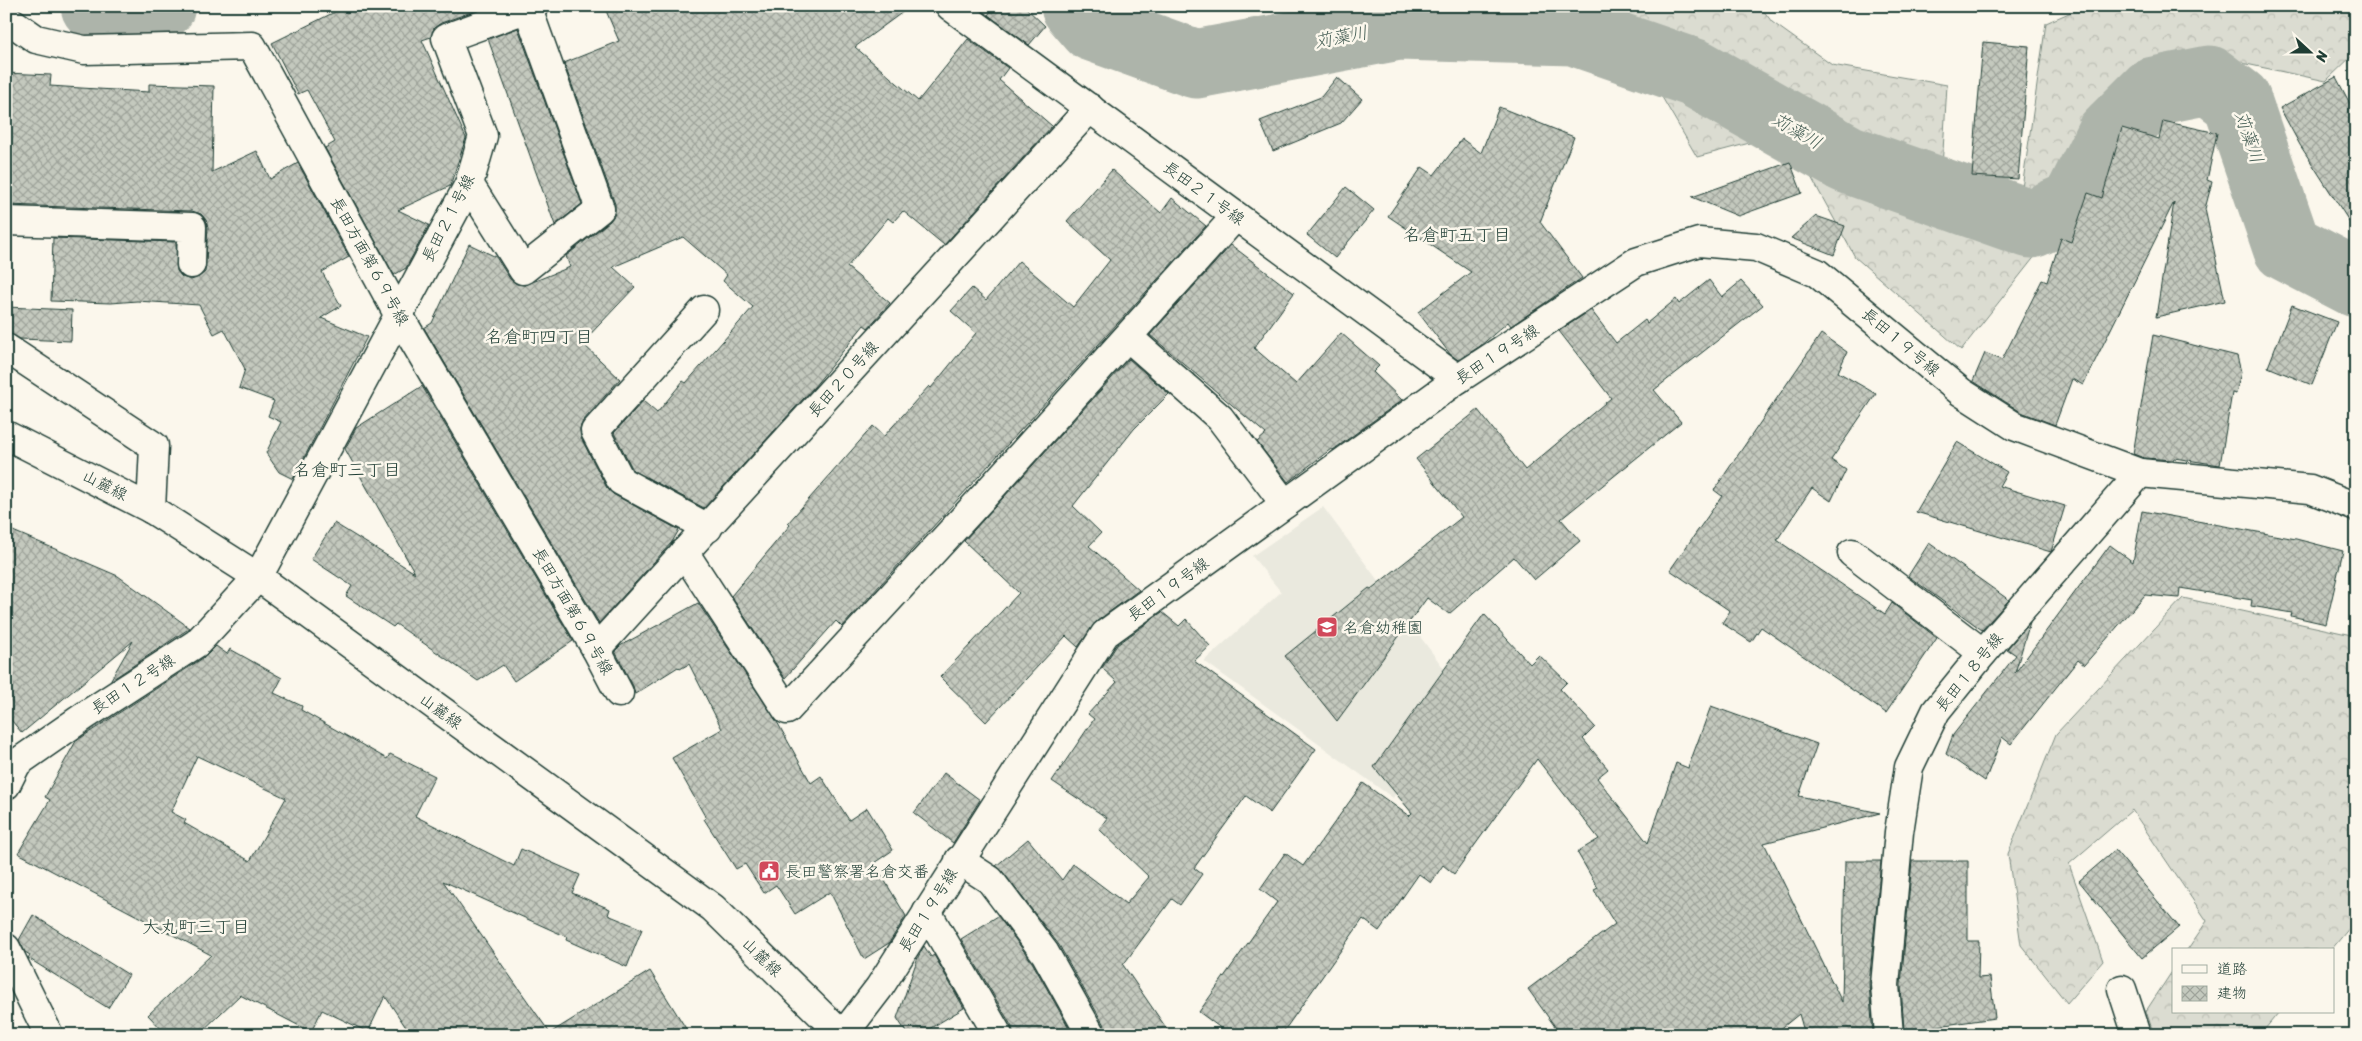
<svg xmlns="http://www.w3.org/2000/svg" width="2362" height="1041" viewBox="0 0 2362 1041" font-family="Sriracha,'Klee One',sans-serif">
<style>
.built{fill:#eae9de}
.forest{fill:url(#forest-crowns);stroke:#7d8c82}
.lines{fill:none;stroke-linecap:round;stroke-linejoin:round}
.river{stroke:#adb4aa;stroke-width:69}
.building{fill:url(#building-cross-hatch);stroke:#1f3d34;fill-rule:evenodd}
.street-casing{stroke:#1f3d34;stroke-width:31}
.primary-casing{stroke:#1f3d34;stroke-width:31}
.street{stroke:#fbf7ec;stroke-width:28}
.primary{stroke:#fbf7ec;stroke-width:28}
.labels{text-anchor:middle;dominant-baseline:central;stroke-width:5;stroke-linejoin:round;paint-order:stroke}
.street-label{font-size:16px;fill:#1f3d34;stroke:#fbf7ec}
.poi-label{font-size:16px;fill:#1f3d34;stroke:#fbf7ec;text-anchor:start}
.water-label{font-size:18px;font-style:italic;fill:#425b52;stroke:#fbf7ec}
.neighbourhood-label{font-size:18px;fill:#1f3d34;stroke:#fbf7ec}
</style>
<defs>
<pattern id="forest-crowns" width="20" height="18" patternUnits="userSpaceOnUse" patternTransform="scale(1.25)"><rect width="20" height="18" fill="#dbdcd1"/><path d="M2 6a3 3 0 1 1 6 0M12 15a3 3 0 1 1 6 0" fill="none" stroke="#bcbeb4"/></pattern>
<pattern id="building-cross-hatch" width="8" height="8" patternUnits="userSpaceOnUse" patternTransform="scale(1.25)"><rect width="8" height="8" fill="#c4c9be"/><path d="M0 0l8 8M0 8l8-8" fill="none" stroke="#9fa49b"/></pattern>
</defs>
<rect width="100%" height="100%" fill="#fbf7ec"/>
<filter id="ink" filterUnits="userSpaceOnUse"><feTurbulence type="fractalNoise" baseFrequency=".02" numOctaves="2"/><feDisplacementMap in="SourceGraphic" scale="10" xChannelSelector="R" yChannelSelector="G"/><feConvolveMatrix kernelMatrix="1 2 1 2 8 2 1 2 1" color-interpolation-filters="sRGB"/></filter>
<g filter="url(#ink)">
<!-- built -->
<polygon class="built" points="1323,507 1460,690 1393,798 1204,661 1281,592 1252,556"/>
<!-- forest -->
<g class="forest">
<polygon points="1518,6 1760,6 1772,22 1832,65 1947,85 1941,184 2021,195 2046,23 2085,6 2356,6 2356,52 2326,81 2218,58 2117,113 2066,217 1961,350 1855,257 1787,133 1697,157 1631,44 1571,18 1517,15"/>
<polygon points="2183,598 2356,636 2356,920 2331,950 2187,950 2207,921 2132,810 2069,864 2103,961 2067,1003 2021,945 2008,854 2056,734"/>
<polygon points="2173,970 2173,1012 2279,1012 2260,1035 2154,1035 2146,1011"/>
</g>
<g class="lines">
<!-- river -->
<g class="river">
<polyline points="95,6 100,8 161,6"/>
<polyline points="1075,6 1093,27 1196,64 1398,26 1573,31 1695,73 1847,159 2031,224 2076,204 2110,135 2154,91 2209,80 2237,101 2287,247 2356,283"/>
</g>
</g>
<!-- building -->
<g class="building">
<polygon points="347,6 488,6 441,23 434,28 431,37 422,40 466,138 450,186 398,210 429,225 406,268 394,275 325,148 335,142 307,90 298,94 272,43"/>
<polygon points="604,6 911,6 855,47 918,101 968,39 1008,68 999,80 1052,126 944,245 903,211 893,222 888,218 847,267 890,303 868,328 864,325 814,387 704,508 633,470 614,433 643,401 657,413 683,381 686,383 753,307 723,281 727,275 683,237 613,267 635,287 582,343 620,379 583,421 580,428 581,438 607,488 613,494 679,530 672,542 599,623 424,328 432,323 469,244 496,257 510,279 517,284 525,285 570,267 566,256 610,221 615,214 615,204 564,63 619,41"/>
<polygon points="995,6 1024,6 1045,26 1029,45 988,15"/>
<polygon points="518,28 582,204 555,225 488,39"/>
<polygon points="1983,42 2029,46 2018,179 1972,176"/>
<polygon points="6,73 51,75 50,86 81,88 149,92 149,84 214,86 212,172 257,151 270,179 298,163 349,257 322,272 341,306 321,318 367,337 293,479 279,472 266,453 281,422 268,416 274,401 239,388 245,369 224,329 214,334 199,305 137,301 111,303 51,301 53,238 176,242 177,271 182,277 191,280 199,277 205,272 208,227 206,220 201,214 192,211 6,205"/>
<polygon points="1337,77 1362,99 1341,123 1273,151 1260,121 1321,97"/>
<polygon points="2336,77 2356,115 2356,232 2300,145 2280,108"/>
<polygon points="1499,107 1574,137 1540,222 1582,278 1511,326 1508,322 1479,347 1458,360 1450,354 1418,312 1471,272 1388,216 1422,167 1434,175 1462,139 1481,153"/>
<polygon points="2163,121 2217,133 2207,180 2212,182 2205,209 2225,301 2156,317 2174,202 2083,385 2072,379 2055,425 2021,412 1973,381 1985,353 2002,360 2042,280 2047,282 2061,238 2071,242 2088,193 2102,198 2122,128 2159,139"/>
<polygon points="1790,162 1802,193 1738,216 1692,197"/>
<polygon points="1112,170 1161,213 1172,198 1206,226 842,627 836,621 785,678 731,596 790,525 788,523 873,426 884,436 929,386 931,388 976,333 951,311 972,288 986,300 1019,261 1073,307 1110,260 1067,221"/>
<polygon points="1346,187 1374,210 1335,258 1307,235"/>
<polygon points="1816,216 1845,226 1834,255 1791,238"/>
<polygon points="1231,245 1294,293 1254,348 1296,384 1341,333 1379,366 1373,372 1402,400 1333,450 1331,449 1288,482 1257,442 1266,434 1150,335"/>
<polygon points="1709,280 1722,297 1741,281 1763,305 1654,390 1681,422 1561,519 1580,541 1534,580 1514,557 1449,614 1427,598 1337,721 1285,656 1369,588 1371,589 1462,517 1416,459 1478,410 1525,470 1611,398 1559,331 1591,310 1616,343 1645,320 1647,323 1676,299 1679,304"/>
<polygon points="2292,305 2337,322 2312,385 2268,367"/>
<polygon points="6,307 72,310 71,341 20,339 6,332"/>
<polygon points="1821,334 1847,352 1838,372 1876,394 1831,460 1846,470 1831,501 1812,488 1777,540 1885,614 1892,603 1937,638 1886,713 1761,627 1751,642 1722,623 1730,611 1670,570 1722,496 1714,490"/>
<polygon points="2153,335 2237,356 2241,372 2236,394 2232,393 2220,465 2174,458 2173,460 2144,458 2133,454"/>
<polygon points="1129,359 1169,394 1134,429 1073,506 1101,533 1089,546 1139,590 1096,622 1078,647 1066,636 986,722 940,677 1019,593 964,541"/>
<polygon points="422,386 573,641 514,681 503,665 478,681 396,624 393,627 346,596 352,586 311,559 334,523 415,573 345,449 356,428"/>
<polygon points="1957,442 2007,472 1999,486 2065,506 2051,552 1916,512"/>
<polygon points="2142,511 2296,539 2343,551 2326,624 2291,616 2292,613 2251,606 2252,600 2180,588 2179,598 2145,595 2084,665 2078,660 2011,744 2002,737 1985,781 1946,754 1953,735 2016,655 2007,649 2030,622 2015,673 2110,545 2133,562"/>
<polygon points="6,528 118,576 190,628 110,681 133,641 22,733 6,714"/>
<polygon points="1929,543 2009,600 1982,630 1908,576"/>
<polygon points="698,603 776,720 811,783 821,776 849,820 867,808 893,850 874,863 906,916 889,943 864,959 830,892 795,914 776,885 764,893 745,864 736,869 704,819 706,818 672,758 722,729 689,664 680,669 678,667 635,694 633,686 615,651 620,646"/>
<polygon points="1162,612 1179,626 1186,619 1210,646 1194,661 1316,749 1270,813 1246,796 1194,868 1202,874 1180,905 1172,899 1123,965 1171,1035 1107,1035 1105,1027 1059,945 1002,871 996,866 1028,839 1062,880 1073,864 1126,904 1149,877 1099,829 1107,818 1052,781 1094,719 1088,714 1117,682 1102,668 1117,645"/>
<polygon points="1484,614 1530,664 1539,655 1567,682 1560,689 1595,727 1583,739 1608,769 1597,778 1648,843 1676,763 1688,768 1711,706 1817,744 1799,796 1880,813 1764,843 1842,1002 1845,861 1881,861 1869,984 1873,1035 1805,1035 1799,1014 1773,1035 1561,1035 1528,989 1615,924 1594,890 1598,888 1577,852 1599,839 1537,759 1454,874 1443,865 1431,883 1419,874 1379,931 1363,919 1281,1035 1230,1035 1199,1012 1277,902 1260,889 1285,853 1303,866 1363,783 1409,816 1412,813 1374,767"/>
<path d="M 216,646 L 227,654 L 230,649 L 282,678 L 274,693 L 302,706 L 301,710 L 387,759 L 390,754 L 435,776 L 415,816 L 514,866 L 521,849 L 580,875 L 572,893 L 610,909 L 608,915 L 642,929 L 627,967 L 566,940 L 567,937 L 443,881 L 550,1033 L 650,971 L 690,1035 L 411,1035 L 385,996 L 368,1032 L 322,1010 L 311,1032 L 240,995 L 198,1035 L 167,1035 L 148,1015 L 211,955 L 18,853 L 50,800 L 45,797 L 76,741 L 206,656 ZM 197,756 L 286,798 L 250,861 L 184,823 L 186,820 L 171,812 Z"/>
<polygon points="944,773 980,800 953,843 914,813"/>
<polygon points="2115,850 2179,927 2142,958 2079,881"/>
<polygon points="1912,861 1968,861 1968,941 1979,941 1978,978 1990,977 1995,1018 1923,1028 1923,1029 1904,1032 1901,985"/>
<polygon points="33,915 129,975 108,1008 28,958 30,955 25,952 19,940"/>
<polygon points="998,916 1032,962 1073,1035 1014,1035 1012,1027 961,939"/>
<polygon points="924,946 931,957 934,955 964,1008 919,1035 908,1035 897,1018 918,957"/>
</g>
<g class="lines">
<!-- street casing -->
<g class="street-casing">
<g id="street">
<polyline points="950,6 1458,379"/>
<polyline points="6,18 36,39 84,50 252,46 398,314 596,649 619,693"/>
<polyline points="469,184 523,270 600,209 528,9"/>
<polyline points="6,221 192,227 191,264"/>
<polyline points="704,310 595,431 621,481 708,528"/>
<polyline points="1128,337 1220,418 1285,504"/>
<polyline points="6,348 154,446 151,509"/>
<polyline points="684,552 787,710 985,495 1236,216"/>
<polyline points="1852,553 1983,653"/>
<polyline points="596,649 1090,108"/>
<polyline points="6,785 17,763 86,715 197,643 258,577 469,184 483,136 446,38 534,6"/>
<polyline points="959,860 990,880 1045,953 1091,1035"/>
<polyline points="927,912 998,1035"/>
<polyline points="6,948 49,1035"/>
<polyline points="2122,989 2137,1035"/>
<polyline points="843,1035 879,988 1105,634 1458,379 1636,262 1699,242 1756,247 1817,273 1961,392 2014,426 2140,473 2310,489 2356,507"/>
<polyline points="1889,1035 1885,985 1899,832 1909,767 1936,711 1983,653 2140,473"/>
</g>
</g>
<!-- primary casing -->
<g class="primary-casing">
<polyline id="primary" points="6,435 151,509 258,577 713,908 842,1035"/>
</g>
<!-- street -->
<use href="#street" class="street"/>
<!-- primary -->
<use href="#primary" class="primary"/>
</g>
</g>
<!-- icons -->
<defs>
<g id="school-square" transform="scale(1.125)"><rect x="-9" y="-9" width="18" height="18" rx="4" fill="#d1495b" stroke="#fbf7ec"/><path d="M0-5L7-2L0 1L-7-2ZM-4 1L0 2.5L4 1V4Q0 6-4 4Z" fill="#fff"/></g>
<g id="civic-square" transform="scale(1.125)"><rect x="-9" y="-9" width="18" height="18" rx="4" fill="#d1495b" stroke="#fbf7ec"/><path d="M-.6-6.5H3V-4.5H.6V-3L4-1V1h2V6H-6V1h2V-1L-.6-3ZM-1.2 2.5V6h2.4V2.5Z" fill="#fff"/></g>
</defs>
<g fill-rule="evenodd">
<use href="#school-square" x="1327" y="627"/>
<use href="#civic-square" x="769" y="871"/>
</g>
<g class="labels">
<!-- street labels -->
<g class="street-label">
<text transform="translate(1204 193) rotate(36)">長田２１号線</text>
<text transform="translate(448 218) rotate(-63)">長田２１号線</text>
<text transform="translate(370 261) rotate(61)">長田方面第６９号線</text>
<text transform="translate(1901 342) rotate(40)">長田１９号線</text>
<text transform="translate(1497 354) rotate(-33)">長田１９号線</text>
<text transform="translate(843 379) rotate(-48)">長田２０号線</text>
<text transform="translate(105 485) rotate(27)">山麓線</text>
<text transform="translate(1168 589) rotate(-36)">長田１９号線</text>
<text transform="translate(573 611) rotate(60)">長田方面第６９号線</text>
<text transform="translate(1969 672) rotate(-51)">長田１８号線</text>
<text transform="translate(133 684) rotate(-33)">長田１２号線</text>
<text transform="translate(441 711) rotate(36)">山麓線</text>
<text transform="translate(928 910) rotate(-58)">長田１９号線</text>
<text transform="translate(762 957) rotate(44)">山麓線</text>
</g>
<!-- poi labels -->
<g class="poi-label">
<text x="1343" y="627">名倉幼稚園</text>
<text x="785" y="871">長田警察署名倉交番</text>
</g>
<!-- water labels -->
<g class="water-label">
<text transform="translate(1341 37) rotate(-11)">苅藻川</text>
<text transform="translate(1797 131) rotate(30)">苅藻川</text>
<text transform="translate(2249 137) rotate(71)">苅藻川</text>
</g>
<!-- neighbourhood labels -->
<g class="neighbourhood-label">
<text x="1457" y="235">名倉町五丁目</text>
<text x="539" y="337">名倉町四丁目</text>
<text x="347" y="470">名倉町三丁目</text>
<text x="196" y="927">大丸町三丁目</text>
</g>
</g>
<!-- margin -->
<rect width="2362" height="1041" fill="none" stroke="#fbf7ec" stroke-width="25"/>
<rect x="12" y="12" width="2337" height="1016" fill="none" stroke="#1f3d34" stroke-width="2" filter="url(#ink)"/>
<!-- legend -->
<rect x="2172" y="948" width="162" height="65" fill="#fbf7ec" stroke="#a3ada2"/>
<rect x="2182" y="965" width="25" height="8" fill="#fbf7ec" stroke="#a3ada2"/>
<text x="2217" y="974" font-size="15" fill="#1f3d34">道路</text>
<rect x="2182" y="986" width="25" height="15" fill="url(#building-cross-hatch)" stroke="#a3ada2"/>
<text x="2217" y="998" font-size="15" fill="#1f3d34">建物</text>
<!-- north arrow -->
<g transform="translate(2310 52) rotate(111)" stroke="#fbf7ec" stroke-width="4" paint-order="stroke">
<path d="M0-4L9 19L0 12L-9 19Z" fill="#1f3d34"/>
<text y="-8" font-size="14" font-weight="bold" text-anchor="middle" fill="#1f3d34">N</text>
</g>
</svg>
